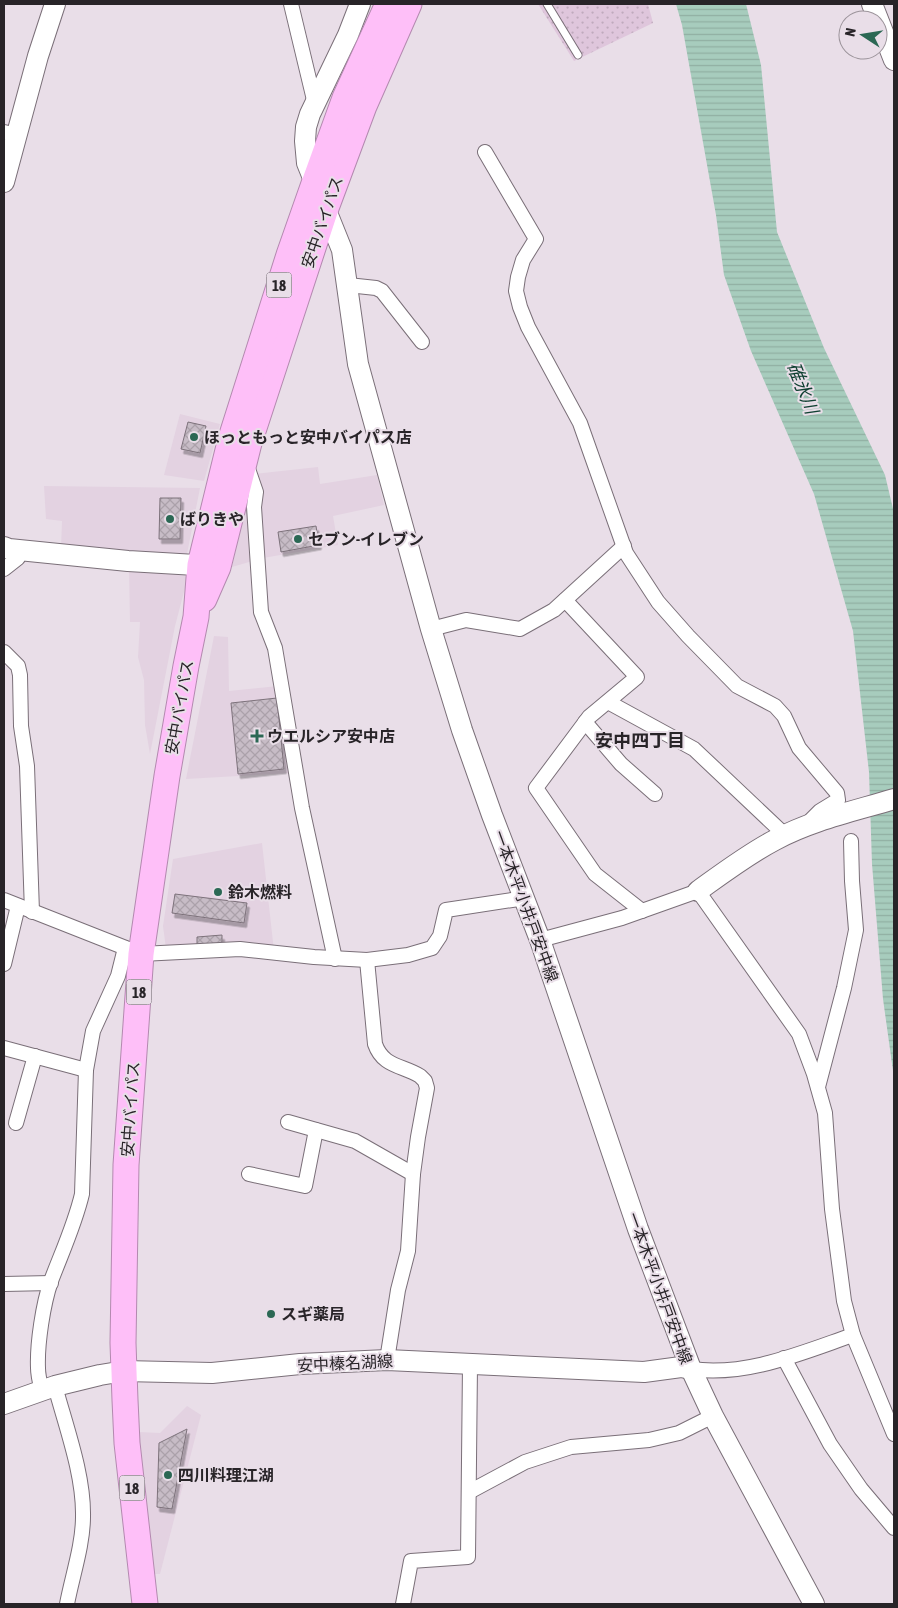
<svg xmlns="http://www.w3.org/2000/svg" width="898" height="1608" viewBox="0 0 898 1608" font-family="'Asap Condensed','Noto Sans JP',sans-serif">
<style>
.built{fill:#e3d2e1}
.grass{fill:url(#grass-dots)}
.water{fill:url(#water-rules)}
.building{fill:url(#building-cross-hatch);stroke:#7d727b;filter:url(#shadow)}
.lines{fill:none;stroke-linecap:round;stroke-linejoin:round}
.lane-casing{stroke:#7a6f78;stroke-width:9}
.street-casing{stroke:#7a6f78;stroke-width:16}
.secondary-casing{stroke:#7a6f78;stroke-width:22}
.highway-casing{stroke:#b389af;stroke-width:27}
.lane{stroke:#fff;stroke-width:7}
.street{stroke:#fff;stroke-width:14}
.secondary{stroke:#fff;stroke-width:20}
.highway{stroke:#febff8;stroke-width:25}
.poi-dot{fill:#2b6854;stroke:#e9dee8;stroke-width:2}
.labels{text-anchor:middle;dominant-baseline:central;stroke-width:4;stroke-linejoin:round;paint-order:stroke}
.shield{fill:#e9dee8;stroke:#625c62;stroke-width:1}
.shield-label{font-size:15px;font-weight:bold;fill:#282428}
.street-label{font-size:16px;fill:#282428;stroke:#e9dee8}
.poi-label{font-size:16px;font-weight:bold;fill:#282428;stroke:#e9dee8;text-anchor:start}
.water-label{font-size:18px;font-style:italic;fill:#104132;stroke:#e9dee8}
.neighbourhood-label{font-size:18px;font-weight:bold;fill:#282428;stroke:#e9dee8}
</style>
<defs>
<pattern id="grass-dots" width="8" height="8" patternUnits="userSpaceOnUse" patternTransform="scale(1.25)"><rect width="8" height="8" fill="#dfc6dc"/><path d="M2 2h.1M6 6h.1" fill="none" stroke="#bfaabd" stroke-width="1.8" stroke-linecap="round"/></pattern>
<pattern id="water-rules" width="6" height="5" patternUnits="userSpaceOnUse" patternTransform="scale(1.25)"><rect width="6" height="5" fill="#a7ccbd"/><path d="M0 2.5h6" fill="none" stroke="#90afa2"/></pattern>
<pattern id="building-cross-hatch" width="8" height="8" patternUnits="userSpaceOnUse" patternTransform="scale(1.25)"><rect width="8" height="8" fill="#c7bcc6"/><path d="M0 0l8 8M0 8l8-8" fill="none" stroke="#aba1aa"/></pattern>
<filter id="shadow"><feDropShadow dx="2.5" dy="4.5" stdDeviation="0" flood-color="#0004"/></filter>
</defs>
<rect width="100%" height="100%" fill="#e9dee8"/>
<!-- built -->
<g class="built">
<polygon points="180,414 220,424 204,481 164,475"/>
<polygon points="318,467 320,484 377,475 384,505 333,516 338,545 263,558 232,567 253,474"/>
<polygon points="44,486 200,488 186,559 61,549 62,521 46,519"/>
<polygon points="129,569 184,573 187,580 175,626 150,754 145,725 144,680 138,657 140,622 130,622"/>
<polygon points="214,636 228,637 229,691 278,686 290,773 186,779"/>
<polygon points="262,843 274,951 166,949 163,926 173,859"/>
<polygon points="187,1406 201,1415 160,1574 150,1574 139,1432 160,1433"/>
</g>
<!-- grass -->
<polygon class="grass" points="538,4 648,4 653,23 574,61"/>
<!-- water -->
<polygon class="water" points="676,4 746,4 761,65 777,232 824,348 885,475 894,513 894,1078 883,999 872,864 869,772 853,631 814,494 751,351 724,275 716,215 682,25"/>
<!-- building -->
<g class="building">
<polygon points="188,422 206,426 200,453 181,449"/>
<polygon points="160,498 181,498 180,539 159,539"/>
<polygon points="316,526 319,545 281,552 278,532"/>
<polygon points="277,698 284,769 238,774 231,703"/>
<polygon points="175,894 247,903 244,923 172,913"/>
<polygon points="222,935 222,946 197,947 197,937"/>
<polygon points="187,1429 172,1509 157,1507 159,1443"/>
</g>
<g class="lines">
<!-- lane casing -->
<g class="lane-casing">
<polyline id="lane" points="547,4 578,55"/>
</g>
<!-- street casing -->
<g class="street-casing">
<g id="street">
<polyline points="291,4 315,104"/>
<polyline points="4,132 16,135"/>
<polyline points="485,152 536,239 523,260 518,277 516,291 520,307 528,327 580,423 626,553 658,602 688,636 737,686 775,706 784,716 799,748 837,793 838,800 820,811 810,821"/>
<polyline points="348,285 376,288 382,291 422,342"/>
<polyline points="246,463 256,492 254,507 261,612 275,648 302,808 335,959"/>
<polyline points="4,569 18,558 19,550"/>
<polyline points="565,600 637,677 589,717 536,788 595,874 642,911"/>
<polyline points="431,629 466,620 520,629 554,610 624,546"/>
<polyline points="4,652 18,666 20,675 21,726 27,766 32,912"/>
<polyline points="608,702 694,749 785,835"/>
<polyline points="585,722 621,764 655,794"/>
<polyline points="4,900 141,954 240,949 314,957 367,960 408,955 432,948 440,936 446,910 525,898"/>
<polyline points="540,940 622,918 698,891 799,1034 814,1074 825,1113 832,1209 844,1301 853,1335 894,1434"/>
<path d="M 367,960 L 375,1044 C 383,1067 402,1065 420,1076 L 425,1081 L 427,1088 L 418,1137 L 413,1174 L 408,1251 L 398,1290 L 387,1360"/>
<polyline points="4,964 18,906"/>
<polyline points="4,1048 86,1070"/>
<polyline points="818,1087 844,988 856,930 852,881 851,841"/>
<polyline points="288,1122 355,1141 413,1174"/>
<polyline points="16,1123 35,1056"/>
<polyline points="249,1174 305,1186 316,1130"/>
<polyline points="4,1284 51,1283"/>
<polyline points="784,1358 830,1444 861,1489 894,1528"/>
<path d="M 691,1369 C 746,1377 801,1353 853,1335"/>
<path d="M 55,1386 C 66,1427 84,1475 83,1517 C 83,1545 72,1577 67,1604"/>
<path d="M 42,1391 C 40,1383 38,1376 38,1368 C 37,1344 43,1304 51,1281 C 62,1252 75,1224 82,1194 L 86,1070 L 93,1031 L 118,976 L 125,948"/>
<polyline points="469,1492 525,1462 571,1447 649,1440 679,1433 713,1416"/>
<polyline points="403,1604 411,1561 468,1557 470,1365"/>
</g>
</g>
<!-- secondary casing -->
<g class="secondary-casing">
<g id="secondary">
<polyline points="360,4 348,35 310,114 306,127 305,141 307,163 342,250 358,364 431,629 462,730 492,815 540,940 638,1229 691,1369 713,1416 814,1604"/>
<polyline points="872,4 894,60"/>
<polyline points="4,182 38,56 55,4"/>
<polyline points="4,547 9,549 128,561 213,566"/>
<path d="M 698,891 C 723,873 748,854 775,840 C 812,820 855,811 894,799"/>
<polyline points="4,1404 55,1386 100,1375 124,1371 212,1373 300,1364 387,1360 644,1372 681,1367 691,1369"/>
</g>
</g>
<!-- highway casing -->
<g class="highway-casing">
<g id="highway">
<polyline points="204,599 218,567 249,443 326,208 364,106 409,4"/>
<polyline points="145,1604 127,1443 125,1400 123,1343 126,1165 141,954 167,776 186,666 196,617 200,565 231,438 289,255 315,181 345,98 388,4"/>
</g>
</g>
<!-- lane -->
<use href="#lane" class="lane"/>
<!-- street -->
<use href="#street" class="street"/>
<!-- secondary -->
<use href="#secondary" class="secondary"/>
<!-- highway -->
<use href="#highway" class="highway"/>
</g>
<!-- markers -->
<g class="poi-dot">
<circle cx="194" cy="437" r="5"/>
<circle cx="170" cy="519" r="5"/>
<circle cx="298" cy="539" r="5"/>
<path d="M254.5 728.5h5v5h5v5h-5v5h-5v-5h-5v-5h5z"/>
<circle cx="218" cy="892" r="5"/>
<circle cx="271" cy="1314" r="5"/>
<circle cx="168" cy="1475" r="5"/>
</g>
<g class="labels">
<!-- shield labels -->
<g class="shield">
<rect x="266.5" y="272.5" width="25" height="25" rx="4"/>
<rect x="126.5" y="979.5" width="25" height="25" rx="4"/>
<rect x="119.5" y="1475.5" width="25" height="25" rx="4"/>
</g>
<g class="shield-label">
<text x="279" y="285">18</text>
<text x="139" y="992">18</text>
<text x="132" y="1488">18</text>
</g>
<!-- street labels -->
<g class="street-label">
<text transform="translate(322 222) rotate(-71)">安中バイパス</text>
<text transform="translate(179 707) rotate(-80)">安中バイパス</text>
<text transform="translate(526 906) rotate(70)">一本木平小井戸安中線</text>
<text transform="translate(130 1109) rotate(-86)">安中バイパス</text>
<text transform="translate(660 1288) rotate(70)">一本木平小井戸安中線</text>
<text transform="translate(345 1363) rotate(-3)">安中榛名湖線</text>
</g>
<!-- poi labels -->
<g class="poi-label">
<text x="204" y="437">ほっともっと安中バイパス店</text>
<text x="180" y="519">ばりきや</text>
<text x="308" y="539">セブン-イレブン</text>
<text x="267" y="736">ウエルシア安中店</text>
<text x="228" y="892">鈴木燃料</text>
<text x="281" y="1314">スギ薬局</text>
<text x="178" y="1475">四川料理江湖</text>
</g>
<!-- water labels -->
<g class="water-label">
<text transform="translate(803 388) rotate(68)">碓氷川</text>
</g>
<!-- neighbourhood labels -->
<g class="neighbourhood-label">
<text x="640" y="740">安中四丁目</text>
</g>
</g>
<!-- border -->
<rect width="898" height="1608" fill="none" stroke="#282428" stroke-width="10"/>
<!-- north arrow -->
<g transform="translate(863 35) rotate(282)"><circle r="24" fill="#e9dee8" stroke="#9c949b"/>
<path d="M0-4L9 19L0 12L-9 19Z" fill="#2b6854"/>
<text y="-8" font-size="14" font-weight="bold" text-anchor="middle" fill="#282428">N</text>
</g>
</svg>
